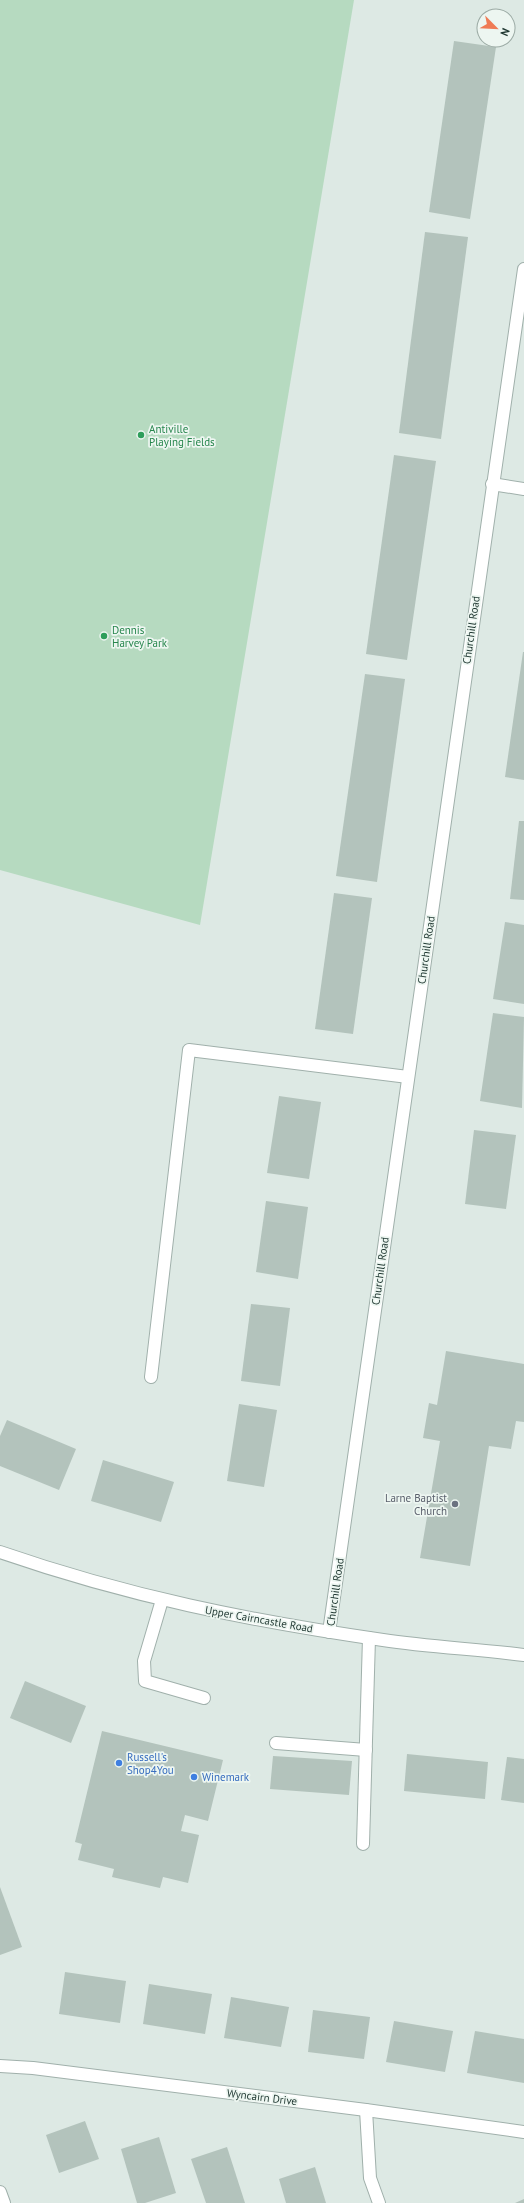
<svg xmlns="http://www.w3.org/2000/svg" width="524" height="2203" viewBox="0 0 524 2203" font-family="'PT Sans',sans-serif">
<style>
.green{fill:#b6dac0}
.building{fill:#b3c3bc}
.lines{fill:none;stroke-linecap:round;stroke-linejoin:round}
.minor-casing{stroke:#a0b0ab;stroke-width:14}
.minor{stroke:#fff;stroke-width:12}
.leisure-dot{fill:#2e9e5b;stroke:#edf6f1;stroke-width:1.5}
.worship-dot{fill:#6b7280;stroke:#edf6f1;stroke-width:1.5}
.shop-dot{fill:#3f7fe0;stroke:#edf6f1;stroke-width:1.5}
.labels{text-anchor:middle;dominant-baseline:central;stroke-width:3.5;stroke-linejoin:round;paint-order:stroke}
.leisure-label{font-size:11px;fill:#27864d;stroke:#edf6f1;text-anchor:start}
.street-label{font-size:11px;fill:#1f3731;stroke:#edf6f1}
.worship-label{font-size:11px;fill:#5b616d;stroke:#edf6f1;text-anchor:end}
.shop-label{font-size:11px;fill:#366cbe;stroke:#edf6f1;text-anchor:start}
</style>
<rect width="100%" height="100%" fill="#dde9e4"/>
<!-- green -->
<polygon class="green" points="0,0 354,0 200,925 0,870"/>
<!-- building -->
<g class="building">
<polygon points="454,41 496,47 470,219 429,212"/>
<polygon points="425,232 468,237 441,439 399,433"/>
<polygon points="394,455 436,461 407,660 366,654"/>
<polygon points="523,652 524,652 524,780 505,777"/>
<polygon points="365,674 405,679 377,882 336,876"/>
<polygon points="519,821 524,821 524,900 510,899"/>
<polygon points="334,893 372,898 353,1034 315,1029"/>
<polygon points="505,922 524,925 524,1004 493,999"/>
<polygon points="493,1013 524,1017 522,1108 480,1101"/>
<polygon points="279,1096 321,1102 309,1179 267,1173"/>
<polygon points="474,1130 516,1135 506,1209 465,1204"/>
<polygon points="266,1201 308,1207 298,1279 256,1272"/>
<polygon points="251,1304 290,1308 280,1386 241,1381"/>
<polygon points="446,1351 524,1364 524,1422 516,1421 511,1449 489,1446 470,1566 420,1558 440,1441 423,1438 429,1403 437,1405"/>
<polygon points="239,1404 277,1410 264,1487 227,1481"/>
<polygon points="7,1420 76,1449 59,1490 0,1466 0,1436"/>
<polygon points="103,1460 174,1482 161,1522 91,1501"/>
<polygon points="25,1681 86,1706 71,1743 10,1718"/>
<polygon points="102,1731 223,1760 208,1821 185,1815 181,1831 199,1835 188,1883 163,1877 160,1888 112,1877 114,1869 78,1860 82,1844 75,1842"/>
<polygon points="407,1754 488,1762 485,1799 404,1791"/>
<polygon points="273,1756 352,1761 349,1795 270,1789"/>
<polygon points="507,1757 524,1759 524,1803 501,1800"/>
<polygon points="0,1887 22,1947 0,1955"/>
<polygon points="65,1972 126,1981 120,2023 59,2014"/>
<polygon points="149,1984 212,1994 205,2034 143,2024"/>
<polygon points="231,1997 289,2007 281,2047 224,2038"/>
<polygon points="313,2010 370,2017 364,2059 308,2052"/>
<polygon points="394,2021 453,2031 445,2072 386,2062"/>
<polygon points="475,2031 524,2039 524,2083 467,2073"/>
<polygon points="85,2121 99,2159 59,2173 46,2135"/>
<polygon points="159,2137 176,2193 145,2203 137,2203 121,2149"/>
<polygon points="227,2147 245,2203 206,2203 191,2159"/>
<polygon points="315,2167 326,2203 286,2203 279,2179"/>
<polygon points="524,2199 524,2203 515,2203"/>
</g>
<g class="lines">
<!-- minor casing -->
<g class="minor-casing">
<g id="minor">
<polyline points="492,484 524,489"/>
<polyline points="151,1377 189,1050 408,1077"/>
<path d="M 0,1552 C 127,1596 250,1621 383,1640 C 429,1647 477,1649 524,1655"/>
<polyline points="162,1600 144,1661 145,1681 204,1698"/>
<polyline points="329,1632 524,269"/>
<polyline points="276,1743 366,1750"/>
<polyline points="363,1844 369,1638"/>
<polyline points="0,2066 33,2068 366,2110 524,2132"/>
<polyline points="366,2110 370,2178 379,2203"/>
<polyline points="0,2192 4,2203"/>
</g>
</g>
<!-- minor -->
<use href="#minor" class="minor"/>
</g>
<!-- markers -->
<g class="leisure-dot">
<circle cx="141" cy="435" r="4"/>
<circle cx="104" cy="636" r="4"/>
</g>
<circle class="worship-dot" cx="455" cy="1504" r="4"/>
<g class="shop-dot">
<circle cx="119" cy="1763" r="4"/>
<circle cx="194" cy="1777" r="4"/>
</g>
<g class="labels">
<!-- leisure labels -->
<g class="leisure-label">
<text x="149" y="429">Antiville<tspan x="149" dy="13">Playing Fields</tspan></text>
<text x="112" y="630">Dennis<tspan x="112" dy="13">Harvey Park</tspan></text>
</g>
<!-- street labels -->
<g class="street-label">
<text transform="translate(471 630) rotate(-82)">Churchill Road</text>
<text transform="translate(426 950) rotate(-82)">Churchill Road</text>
<text transform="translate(380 1271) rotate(-82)">Churchill Road</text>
<text transform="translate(335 1592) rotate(-82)">Churchill Road</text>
<text transform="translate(259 1619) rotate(10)">Upper Cairncastle Road</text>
<text transform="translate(262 2097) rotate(7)">Wyncairn Drive</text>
</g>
<!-- worship labels -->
<g class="worship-label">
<text x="447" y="1498">Larne Baptist<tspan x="447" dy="13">Church</tspan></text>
</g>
<!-- shop labels -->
<g class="shop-label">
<text x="127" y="1757">Russell's<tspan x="127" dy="13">Shop4You</tspan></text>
<text x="202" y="1777">Winemark</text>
</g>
</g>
<!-- north arrow -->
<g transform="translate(496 28) rotate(114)"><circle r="19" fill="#edf6f1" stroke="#9baaa4"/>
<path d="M0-3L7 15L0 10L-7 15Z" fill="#ef7b55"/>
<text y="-6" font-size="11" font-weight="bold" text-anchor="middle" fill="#1f3731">N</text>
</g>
</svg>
